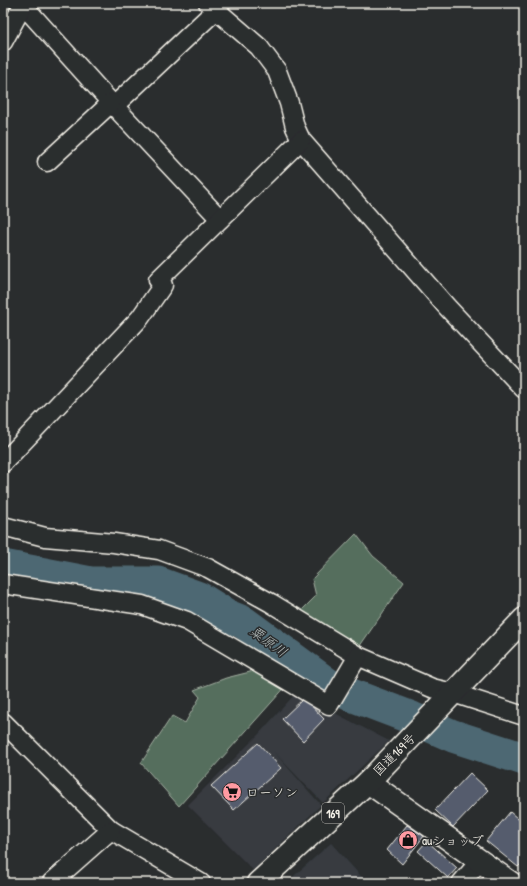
<svg xmlns="http://www.w3.org/2000/svg" width="527" height="886" viewBox="0 0 527 886" font-family="'Patrick Hand','Klee One',sans-serif">
<style>
.built{fill:#373b41}
.green{fill:#546e5d;stroke:#a4b0a2}
.lines{fill:none;stroke-linecap:round;stroke-linejoin:round}
.river{stroke:#4e6873;stroke-width:33}
.building{fill:#545c6d;stroke:#f4f1e8}
.minor-casing{stroke:#f4f1e8;stroke-width:21}
.secondary-casing{stroke:#f4f1e8;stroke-width:25}
.trunk-casing{stroke:#f4f1e8;stroke-width:25}
.minor{stroke:#2a2d2e;stroke-width:18}
.secondary{stroke:#2a2d2e;stroke-width:22}
.trunk{stroke:#2a2d2e;stroke-width:22}
.labels{text-anchor:middle;dominant-baseline:central;stroke-width:3;stroke-linejoin:round;paint-order:stroke}
.shield{fill:#2a2d2e;stroke:#b7b6b0;stroke-width:1}
.shield-label{font-size:12px;font-weight:bold;fill:#f4f1e8}
.street-label{font-size:13px;fill:#f4f1e8;stroke:#2a2d2e}
.poi-label{font-size:13px;fill:#f4f1e8;stroke:#2a2d2e;text-anchor:start}
.water-label{font-size:14px;font-style:italic;fill:#b2bab9;stroke:#2a2d2e}
</style>
<rect width="100%" height="100%" fill="#2a2d2e"/>
<filter id="ink" filterUnits="userSpaceOnUse"><feTurbulence type="fractalNoise" baseFrequency=".025" numOctaves="2"/><feDisplacementMap in="SourceGraphic" scale="8" xChannelSelector="R" yChannelSelector="G"/><feConvolveMatrix kernelMatrix="1 2 1 2 8 2 1 2 1" color-interpolation-filters="sRGB"/></filter>
<g filter="url(#ink)">
<!-- built -->
<g class="built">
<polygon points="296,693 389,741 323,803 273,751 321,805 253,870 188,805 258,735"/>
<polygon points="331,843 367,883 286,883"/>
</g>
<!-- green -->
<g class="green">
<polygon points="356,534 373,556 404,582 357,650 298,614 316,596 312,579"/>
<polygon points="254,671 288,684 179,806 141,763 172,716 185,723 200,697 194,690 226,678"/>
</g>
<g class="lines">
<!-- river -->
<g class="river">
<polyline points="3,7 6,3"/>
<polyline points="3,566 91,583 158,583 199,598 228,616 243,622 333,688 412,718 453,736 524,759"/>
</g>
</g>
<!-- building -->
<g class="building">
<polygon points="304,698 324,719 303,741 282,719"/>
<polygon points="258,743 281,768 234,810 211,786"/>
<polygon points="470,773 488,790 453,827 435,810"/>
<polygon points="510,812 524,824 524,861 518,867 486,841"/>
<polygon points="407,825 424,836 402,864 387,850"/>
<polygon points="427,841 457,868 448,878 418,851"/>
</g>
<g class="lines">
<!-- minor casing -->
<g class="minor-casing">
<g id="minor">
<polyline points="208,3 259,47 277,71 289,103 295,127 301,140 447,307 524,389"/>
<polyline points="23,5 114,106 220,219"/>
<polyline points="3,42 24,3"/>
<polyline points="114,106 216,10"/>
<polyline points="47,162 111,103"/>
<polyline points="3,463 140,318 163,285 158,280 301,140"/>
<polyline points="3,526 45,537 114,543 159,550 208,568 271,603 358,656 432,688 453,693 524,716"/>
<polyline points="3,584 142,605 187,621 329,705 358,656"/>
<polyline points="3,722 111,830 201,883"/>
<polyline points="51,883 111,830"/>
<polyline points="461,883 479,862"/>
</g>
</g>
<!-- secondary casing -->
<g class="secondary-casing">
<polyline id="secondary" points="368,782 511,883"/>
</g>
<!-- trunk casing -->
<g class="trunk-casing">
<polyline id="trunk" points="258,883 368,782 524,619"/>
</g>
<!-- minor -->
<use href="#minor" class="minor"/>
<!-- secondary -->
<use href="#secondary" class="secondary"/>
<!-- trunk -->
<use href="#trunk" class="trunk"/>
</g>
</g>
<!-- icons -->
<defs>
<g id="supermarket-disc" transform="scale(1)"><circle r="9.5" fill="#ff9aa2" stroke="#2a2d2e"/><path d="M-6-5.5h2.5l.6 2H6L4.5 2H-2.5L-4.4-4H-6ZM-1.5 3.2a1.3 1.3 0 1 0 .1 0ZM3 3.2a1.3 1.3 0 1 0 .1 0Z" fill="#111"/></g>
<g id="shop-disc" transform="scale(1)"><circle r="9.5" fill="#ff9aa2" stroke="#2a2d2e"/><path d="M-5-2.5h2.3a2.7 3.5 0 0 1 5.4 0H5L5.5 6h-11ZM-1.5-2.5h3a1.5 2.3 0 0 0-3 0Z" fill="#111"/></g>
</defs>
<g fill-rule="evenodd">
<use href="#supermarket-disc" x="232" y="792"/>
<use href="#shop-disc" x="408" y="840"/>
</g>
<g class="labels">
<!-- shield labels -->
<rect class="shield" x="322" y="803" width="22" height="20" rx="3"/>
<g class="shield-label">
<text x="333" y="813">169</text>
</g>
<!-- street labels -->
<g class="street-label">
<text transform="translate(394 754) rotate(-45)">国道169号</text>
</g>
<!-- poi labels -->
<g class="poi-label">
<text x="246" y="792">ローソン</text>
<text x="422" y="840">auショップ</text>
</g>
<!-- water labels -->
<g class="water-label">
<text transform="translate(269 641) rotate(36)">粟原川</text>
</g>
</g>
<!-- margin -->
<rect width="527" height="886" fill="none" stroke="#2a2d2e" stroke-width="16"/>
<rect x="8" y="8" width="511" height="870" fill="none" stroke="#f4f1e8" stroke-width="1.5" filter="url(#ink)"/>
</svg>
